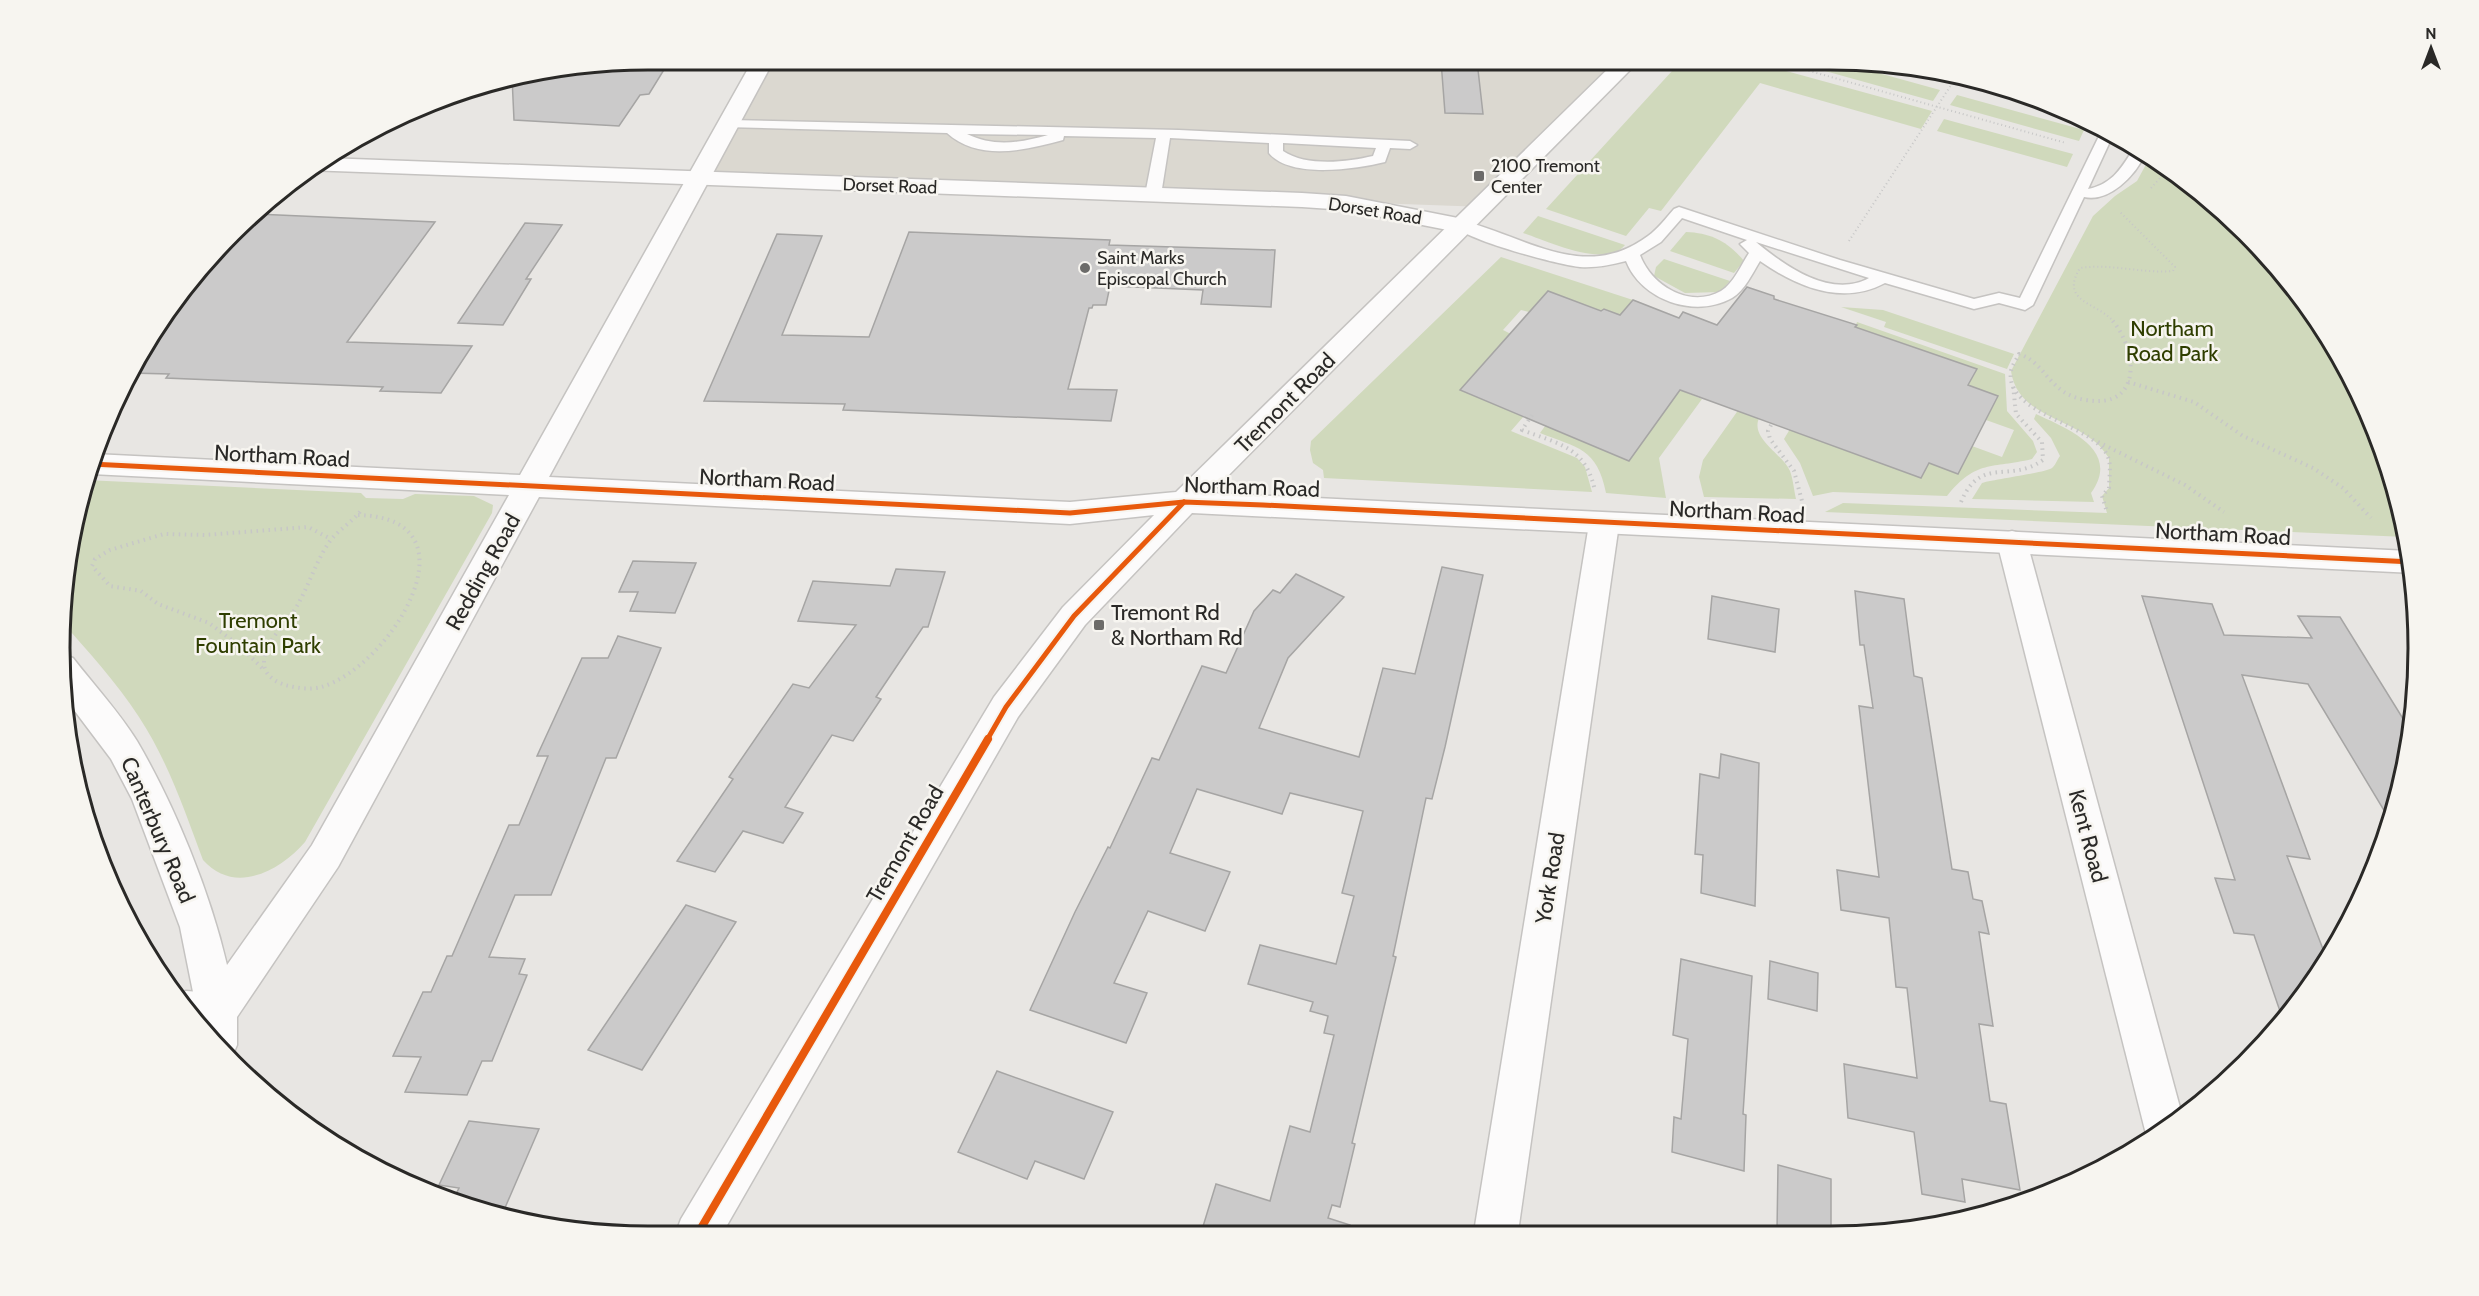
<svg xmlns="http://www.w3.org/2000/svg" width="2479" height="1296" viewBox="0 0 2479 1296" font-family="Cabin,sans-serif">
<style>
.built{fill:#dbd8d0}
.green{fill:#d0d9bc}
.building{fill:#cbcaca;stroke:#a6a5a4;stroke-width:1.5}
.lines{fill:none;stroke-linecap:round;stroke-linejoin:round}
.lane-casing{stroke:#c5c3c1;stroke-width:3}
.street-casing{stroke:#c5c3c1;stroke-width:3}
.secondary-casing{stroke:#c5c3c1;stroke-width:3}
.path-far1{stroke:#c7c7c7;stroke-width:2;stroke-dasharray:1 3;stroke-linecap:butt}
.path{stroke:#c7c7c7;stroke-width:4;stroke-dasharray:1.5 4.5;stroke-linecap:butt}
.lane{fill:#fcfbfb;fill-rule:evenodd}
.street{fill:#fcfbfb;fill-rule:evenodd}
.secondary{fill:#fcfbfb;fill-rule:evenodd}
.cycleway-far1-casing{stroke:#f7f5f0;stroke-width:9}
.cycleway-casing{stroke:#f7f5f0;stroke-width:11}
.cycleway-far1{stroke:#e8590c;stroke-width:5}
.cycleway{stroke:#e8590c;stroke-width:8}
.poi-dot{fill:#6c6b69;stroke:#f7f5f0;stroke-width:2}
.labels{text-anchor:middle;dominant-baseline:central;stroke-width:5;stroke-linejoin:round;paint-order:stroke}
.far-poi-label{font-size:18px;fill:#2a2927;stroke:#f7f5f0;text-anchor:start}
.far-street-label{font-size:18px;fill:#2a2927;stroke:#f7f5f0}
.park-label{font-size:22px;fill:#2f3e00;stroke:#f7f5f0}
.street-label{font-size:22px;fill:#2a2927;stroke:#f7f5f0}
.poi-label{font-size:22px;fill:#2a2927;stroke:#f7f5f0;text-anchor:start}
.rim{fill:none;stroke:#2a2927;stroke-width:3}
</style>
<rect width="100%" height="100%" fill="#e8e6e3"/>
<!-- built -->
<polygon class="built" points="764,60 1629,61 1485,207 700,179"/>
<!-- green -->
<g class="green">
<polygon points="1709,61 1750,61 1932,111 1921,129 1760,83 1661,211 1649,208 1626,236 1546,209 1672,71 1697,67"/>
<polygon points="1789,61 1835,61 1940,90 1933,101"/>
<polygon points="1957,95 2084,130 2079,141 1950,105"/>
<polygon points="1944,119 2073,154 2067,167 1937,131"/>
<path d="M 2150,157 L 2189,182 L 2273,261 L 2340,354 L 2388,459 L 2406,537 L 1825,512 L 1843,503 L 2107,513 L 2102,496 L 2109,488 L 2109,458 C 2105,453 2100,445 2094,441 C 2065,417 2017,414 2011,371 L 2093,216 L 2115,196 L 2137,181 Z"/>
<path d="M 1538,216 L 1625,245 C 1605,269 1547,241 1523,233 Z"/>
<path d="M 1686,232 C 1711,233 1727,241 1744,261 L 1734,273 L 1670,251 Z"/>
<polygon points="1501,257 1633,300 1620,315 1605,309 1601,311 1548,291 1529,312 1521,310 1503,330 1511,334 1524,416 1511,431 1577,458 1585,467 1592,492 1324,478 1323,470 1313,463 1310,450 1311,441"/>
<polygon points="1664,259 1730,281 1720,292 1685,293 1654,276 1656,267"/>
<polygon points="1841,307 1883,310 2014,354 2007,369 1884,327 1886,322"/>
<path d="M 1857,322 L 2005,374 L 2007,411 L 2033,441 L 2037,452 L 2032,459 C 1991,469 1977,459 1947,496 L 1833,492 L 1813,496 L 1800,463 L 1784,439 L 1790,429 L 1921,478 L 1929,463 L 1958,474 L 1972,446 L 2002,457 L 2014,430 L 1986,420 L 1998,396 L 1968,385 L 1977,369 L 1855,327 Z"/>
<path d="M 1680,390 L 1702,399 L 1659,458 L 1666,498 L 1606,493 C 1597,448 1578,448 1540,433 L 1548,422 L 1559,432 L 1628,460 Z"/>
<path d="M 1739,409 L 1760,416 C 1748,438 1782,453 1790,471 C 1793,479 1794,490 1796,499 L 1704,497 L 1699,477 L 1703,460 Z"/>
<path d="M 2036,414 C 2068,429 2122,450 2091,493 L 2094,502 L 1972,499 L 1982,483 C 1996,479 2044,473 2052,468 C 2055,466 2057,460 2060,456 L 2051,438 L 2034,419 Z"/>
<path d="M 85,480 L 361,493 L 366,498 L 403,499 L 415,494 L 474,496 L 493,505 L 492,513 L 305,842 C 279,872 234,895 203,860 C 185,812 168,761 139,717 C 116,682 89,652 61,621 L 80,496 Z"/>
</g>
<!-- building -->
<g class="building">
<polygon points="648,60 670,60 649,94 640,95 619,126 514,120 512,77 534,71"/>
<polygon points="1441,61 1477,61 1483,114 1445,113"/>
<polygon points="256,214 435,222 347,342 472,346 441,393 380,391 383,387 166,378 169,374 131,373 158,323"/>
<polygon points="525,223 562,225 526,279 531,279 503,325 458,323"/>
<polygon points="909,232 1110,240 1109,245 1275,250 1271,307 1201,304 1203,290 1110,286 1106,305 1093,305 1092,308 1089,308 1068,389 1117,390 1111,421 843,410 845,404 704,401 777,234 822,236 782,335 869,337"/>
<polygon points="1747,287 1774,296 1774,299 1857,325 1855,327 1977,369 1968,385 1998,396 1958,474 1929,463 1921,478 1680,390 1629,461 1460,390 1548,291 1601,311 1604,309 1620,315 1633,300 1679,318 1683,312 1717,325"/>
<polygon points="633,561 696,563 675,613 630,611 638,592 619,592"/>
<polygon points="1442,567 1483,575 1445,747 1432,799 1426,798 1393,956 1396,957 1352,1143 1355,1144 1340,1207 1332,1205 1328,1218 1350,1225 1349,1233 1201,1233 1216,1184 1270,1201 1290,1126 1310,1132 1334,1035 1324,1033 1328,1016 1310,1011 1313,1002 1248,984 1260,945 1336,964 1354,896 1342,893 1363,811 1290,793 1282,814 1197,789 1170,853 1230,872 1205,931 1148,911 1114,983 1147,993 1126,1043 1030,1010 1075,912 1108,847 1110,848 1152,758 1159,760 1202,666 1226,673 1254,611 1273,590 1280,593 1296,574 1344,597 1288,658 1259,728 1359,757 1383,668 1415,674"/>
<polygon points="896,569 945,572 928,627 923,627 876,697 881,699 853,741 832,735 785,807 803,813 783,843 743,831 715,872 677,861 733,779 729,777 793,684 809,688 856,625 798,621 813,581 890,586"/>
<polygon points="1855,591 1904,599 1914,676 1922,678 1952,869 1968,872 1973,899 1982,901 1989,934 1979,932 1993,1026 1979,1024 1990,1101 2006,1104 2020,1190 1962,1179 1965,1202 1922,1194 1914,1132 1848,1118 1844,1064 1917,1078 1907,988 1896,987 1889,918 1841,910 1837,870 1879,877 1859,706 1873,708 1864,645 1860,645"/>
<polygon points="1712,596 1779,609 1775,652 1708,639"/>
<polygon points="2142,596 2212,604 2224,635 2312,638 2298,616 2340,617 2410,730 2399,801 2391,822 2308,684 2242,675 2310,859 2287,856 2326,957 2283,1020 2254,935 2234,933 2215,878 2235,880"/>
<polygon points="618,636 661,648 616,758 606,758 551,895 515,895 489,957 525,959 519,974 527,975 492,1061 482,1061 467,1095 405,1092 421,1057 393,1056 423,992 431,992 447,956 452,956 509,825 519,825 548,756 537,756 582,658 608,658"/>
<polygon points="1721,754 1759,763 1755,906 1701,893 1703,855 1695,854 1700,774 1719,778"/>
<polygon points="686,905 736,922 642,1070 588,1050"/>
<polygon points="1681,959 1752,976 1743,1114 1746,1115 1744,1171 1672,1152 1674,1117 1681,1119 1688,1039 1673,1035"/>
<polygon points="1770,961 1818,973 1817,1011 1768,999"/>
<polygon points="997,1071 1113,1112 1084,1179 1035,1161 1027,1179 958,1152"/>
<polygon points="469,1121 539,1129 501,1217 453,1200 459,1188 439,1185"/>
<polygon points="1778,1165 1831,1179 1831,1231 1777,1231"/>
</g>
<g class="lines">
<!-- lane casing -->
<g class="lane-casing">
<g id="lane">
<path d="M 730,120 L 1179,130 L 1410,141 L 1417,145 L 1410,149 L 1390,148 L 1385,162 C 1357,169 1290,179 1269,153 L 1269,143 L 1170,138 L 1161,195 L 1153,200 L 1145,195 L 1156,138 L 1064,136 L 1063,140 C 1026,150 979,162 947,133 L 725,127 L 723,124 ZM 967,134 L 1048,135 C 1020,143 993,147 967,134 ZM 1283,143 L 1376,148 L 1373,156 C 1347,162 1307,167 1283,151 Z"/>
<path d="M 2103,128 L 2113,135 L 2088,189 C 2113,184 2122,167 2134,148 L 2145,154 C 2136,175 2109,203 2084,197 L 2033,305 L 2025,310 L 1999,303 L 1974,309 L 1885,283 C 1842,306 1797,287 1760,261 C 1752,274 1745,290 1732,298 C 1695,319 1641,300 1626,261 C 1610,265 1596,268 1580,267 C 1559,265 1466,240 1455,226 L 1463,221 C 1527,237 1585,283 1648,236 C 1658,229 1666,218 1674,209 L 1679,207 L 1840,260 L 1974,299 L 1999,293 L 2020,298 ZM 1682,218 L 1747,240 L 1740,244 L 1749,253 C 1741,265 1734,283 1721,291 C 1689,309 1651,285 1640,255 L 1661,242 ZM 1756,242 L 1869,278 C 1831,299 1785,266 1756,242 Z"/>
</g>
</g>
<!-- street casing -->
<g class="street-casing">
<g id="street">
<polygon points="325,158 1302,193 1346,196 1463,219 1472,221 1475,226 1472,231 1463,233 1346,210 1302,207 307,170"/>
<polygon points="1604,513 1615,516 1619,524 1518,1232 1474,1232 1589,524 1593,516"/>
<polygon points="2012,531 2023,534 2027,542 2182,1115 2148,1142 1997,542 2001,534"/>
<polygon points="186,991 217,993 231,999 237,1012 231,1025 217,1031 201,1030 175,995"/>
</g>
</g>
<!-- secondary casing -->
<g class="secondary-casing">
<path id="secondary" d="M 753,60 L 774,60 L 549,477 L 1070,502 L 1176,492 L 1616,61 L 1639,61 L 1211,493 L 2409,551 L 2414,573 L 1192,513 L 1085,625 L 1018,717 L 722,1234 L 675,1235 L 681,1219 L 994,697 L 1063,607 L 1154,515 L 1070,524 L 539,497 L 338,867 L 237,1017 L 237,1045 L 231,1059 L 196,1023 L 197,1012 L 180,927 L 132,799 L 111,759 L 62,694 L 61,654 L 73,658 C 94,685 119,712 137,741 C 175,806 210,892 227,965 L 312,845 L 509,495 L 91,474 L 88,473 L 94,454 L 520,475 Z"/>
</g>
<!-- path-far1 -->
<g class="path-far1">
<polyline points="1774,61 2066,143"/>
<polyline points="2151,188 2161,177 2164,167"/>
<polyline points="1849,241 1957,76"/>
<path d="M 2111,319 C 2094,302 2060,301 2080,268 C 2111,263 2142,274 2173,271 L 2175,267 L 2119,211"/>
</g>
<!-- path -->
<g class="path">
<polyline points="2128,382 2194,402 2243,436 2313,468 2343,488 2371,518"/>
<path d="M 1532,415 L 1522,430 C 1559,444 1586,447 1595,491"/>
<polyline points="1771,425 1768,431 1770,439 1794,471 1802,501"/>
<polyline points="2098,442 2185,485 2224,512"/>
<path d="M 1961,502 C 1981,455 2009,484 2043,460 L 2042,442 L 2016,414 L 2013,385"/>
<path d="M 2106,509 L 2102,496 L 2109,488 C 2109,480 2111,468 2109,460 C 2100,424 2004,416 2011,371 C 2012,365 2017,359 2019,354 C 2047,363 2048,394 2086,400 C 2144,410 2138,347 2110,318"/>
<path d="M 358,515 C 483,518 390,668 321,687 C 310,690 297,688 285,685 C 276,682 265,676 264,664 C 263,642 287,624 297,606 C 309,585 316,561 330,541 C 339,529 353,522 362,509"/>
<polyline points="262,668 241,647 209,623 158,604 141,591 110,586 92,566 95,559 110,550 164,534 205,535 308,527 331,539"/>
</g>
<!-- lane -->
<use href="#lane" class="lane"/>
<!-- street -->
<use href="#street" class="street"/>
<!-- secondary -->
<use href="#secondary" class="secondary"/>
<!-- cycleway-far1 casing -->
<g class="cycleway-far1-casing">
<g id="cycleway-far1">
<polyline points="91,464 1070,513 1184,502 1263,505 2412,562"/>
<polyline points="987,740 1006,707 1074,616 1184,502"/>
</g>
</g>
<!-- cycleway casing -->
<g class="cycleway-casing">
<polyline id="cycleway" points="697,1235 988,739"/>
</g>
<!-- cycleway-far1 -->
<use href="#cycleway-far1" class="cycleway-far1"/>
<!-- cycleway -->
<use href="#cycleway" class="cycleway"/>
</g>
<!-- markers -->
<g class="poi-dot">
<rect x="1473" y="170" width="12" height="12" rx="3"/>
<circle cx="1085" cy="268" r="6"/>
<rect x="1093" y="619" width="12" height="12" rx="3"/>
</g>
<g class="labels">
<!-- far-poi labels -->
<g class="far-poi-label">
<text x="1491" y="166">2100 Tremont<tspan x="1491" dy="21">Center</tspan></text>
<text x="1097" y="258">Saint Marks<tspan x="1097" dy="21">Episcopal Church</tspan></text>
</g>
<!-- far-street labels -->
<g class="far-street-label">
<text transform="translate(890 186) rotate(2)">Dorset Road</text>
<text transform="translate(1375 211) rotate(9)">Dorset Road</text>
</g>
<!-- park labels -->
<g class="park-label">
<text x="2172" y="328">Northam<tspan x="2172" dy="25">Road Park</tspan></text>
<text x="258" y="620">Tremont<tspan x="258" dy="25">Fountain Park</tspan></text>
</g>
<!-- street labels -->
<g class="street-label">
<text transform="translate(1285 403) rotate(-45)">Tremont Road</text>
<text transform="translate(282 456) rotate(3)">Northam Road</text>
<text transform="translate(767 480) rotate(3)">Northam Road</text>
<text transform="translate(1252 487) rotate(2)">Northam Road</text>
<text transform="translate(1737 512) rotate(3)">Northam Road</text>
<text transform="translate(2223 534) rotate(3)">Northam Road</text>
<text transform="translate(483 572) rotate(-61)">Redding Road</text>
<text transform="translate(158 830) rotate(67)">Canterbury Road</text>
<text transform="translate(2088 836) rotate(75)">Kent Road</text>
<text transform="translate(905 844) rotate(-60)">Tremont Road</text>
<text transform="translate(1550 878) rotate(-81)">York Road</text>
</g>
<!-- poi labels -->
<g class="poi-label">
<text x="1111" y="612">Tremont Rd<tspan x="1111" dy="25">&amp; Northam Rd</tspan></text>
</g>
</g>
<!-- crop -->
<path d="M0 0H2479V1296H0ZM648 70H1830A578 578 0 0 1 2408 648V648A578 578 0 0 1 1830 1226H648A578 578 0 0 1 70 648V648A578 578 0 0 1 648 70Z" fill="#f7f5f0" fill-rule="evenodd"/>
<path class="rim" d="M648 70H1830A578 578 0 0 1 2408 648V648A578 578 0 0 1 1830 1226H648A578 578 0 0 1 70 648V648A578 578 0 0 1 648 70Z"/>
<!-- north arrow -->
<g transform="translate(2431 48)" stroke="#f7f5f0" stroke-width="4.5" paint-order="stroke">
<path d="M0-4.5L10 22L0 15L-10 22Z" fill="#2a2927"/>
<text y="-9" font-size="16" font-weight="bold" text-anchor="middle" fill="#2a2927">N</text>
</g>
</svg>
